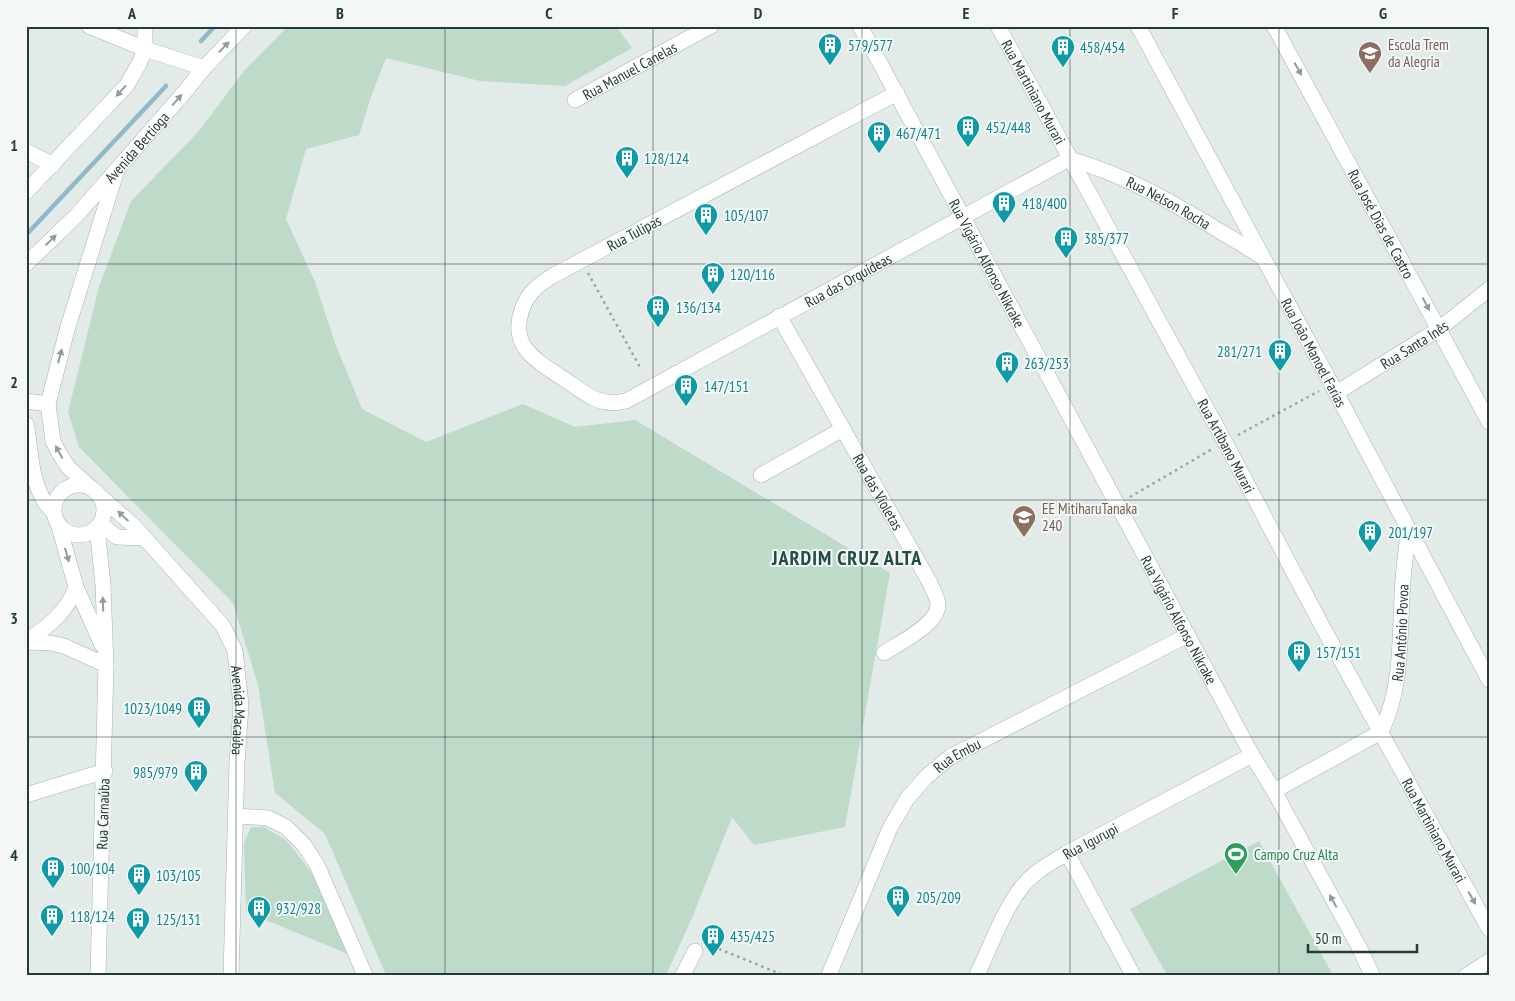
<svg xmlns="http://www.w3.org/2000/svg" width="1515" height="1001" viewBox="0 0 1515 1001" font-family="'PT Sans Narrow',sans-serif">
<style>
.green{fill:#bedac9}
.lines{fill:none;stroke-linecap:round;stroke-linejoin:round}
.stream{stroke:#90bacb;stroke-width:4.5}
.minor-casing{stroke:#a6b3af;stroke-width:16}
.tertiary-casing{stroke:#a6b3af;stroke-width:16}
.path{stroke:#86aca5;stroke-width:2.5;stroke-dasharray:2.5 4;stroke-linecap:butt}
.minor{stroke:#fff;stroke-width:15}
.tertiary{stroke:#fff;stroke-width:15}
.oneway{fill:#929d9b}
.grid{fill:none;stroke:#243b37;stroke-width:1;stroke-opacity:0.55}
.labels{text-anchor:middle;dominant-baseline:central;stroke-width:4;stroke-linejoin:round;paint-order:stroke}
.education-label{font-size:15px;fill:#785e54;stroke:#f3f8f6;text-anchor:start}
.culture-label{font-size:15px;fill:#0d838f;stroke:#f3f8f6;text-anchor:start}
.street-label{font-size:15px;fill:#243b37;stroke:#f3f8f6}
.leisure-label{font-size:15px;fill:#27864d;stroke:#f3f8f6;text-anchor:start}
.district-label{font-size:20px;font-weight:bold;letter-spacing:1px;fill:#224b46;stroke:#f3f8f6}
.neatline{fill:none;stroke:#243b37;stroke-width:2}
.grid-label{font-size:16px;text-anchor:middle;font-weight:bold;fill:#243b37}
</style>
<rect width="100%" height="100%" fill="#e3ebe8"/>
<!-- green -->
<g class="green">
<polygon points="288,26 616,26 632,48 565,86 480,81 386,58 372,94 359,135 306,149 286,219 315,282 335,343 362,409 426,442 523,404 575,427 635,420 890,573 845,827 754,845 732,817 692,918 666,975 386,975 325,834 275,793 258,685 233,603 79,447 68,412 99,287 131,201 199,131 244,71"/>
<polygon points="251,827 264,827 286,840 312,873 348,954 246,912 244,843"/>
<polygon points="1259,841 1333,975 1167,975 1130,909"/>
</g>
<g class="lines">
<!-- stream -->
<g class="stream">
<polyline points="201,41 215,26"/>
<polyline points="26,235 166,86"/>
</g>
<!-- minor casing -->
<g class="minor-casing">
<g id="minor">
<polyline points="89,26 145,49 204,68"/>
<path id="s1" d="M 860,26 L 1252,755 L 1274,791 L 1359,947 L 1372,975"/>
<path id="s2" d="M 998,26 L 1225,442 L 1321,624 L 1489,929"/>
<path id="s3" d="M 1138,26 L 1332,385 L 1489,680"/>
<path id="s4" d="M 1274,26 L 1489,422"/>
<path id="s5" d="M 897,93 L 554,275 C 546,280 539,284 533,291 C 520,305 513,331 525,348 C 535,361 550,370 564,379 C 585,393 599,408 626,401 L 1069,159"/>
<path id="s6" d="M 575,100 L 711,26"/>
<polyline points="26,151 53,165"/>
<path id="s7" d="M 1069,159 C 1139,178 1199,219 1261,256"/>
<path id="s8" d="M 779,316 L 930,583 C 933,590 938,598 938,605 C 938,624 898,644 884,653"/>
<path id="s9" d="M 1336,393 L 1439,329 L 1489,289"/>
<polyline points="26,401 48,404"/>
<path d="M 26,424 C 31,449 30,476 43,499 C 45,504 50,508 53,512"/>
<polyline points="761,475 843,429"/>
<circle cx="79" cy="510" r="25"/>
<polyline points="91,488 68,467 59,453 53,441 48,404 67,330 117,170"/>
<path id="s10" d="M 101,497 L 134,526 L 223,626 L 235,651 L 241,705 L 237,763 L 231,975"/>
<polyline points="58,523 76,587 102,645"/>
<polyline points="100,524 117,537 143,538"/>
<polyline points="97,527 103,585 106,665 98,975"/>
<path d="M 26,641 C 48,627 67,612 76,587"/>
<polyline points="26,642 50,643 64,646 106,665"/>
<path id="s11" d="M 1381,732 C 1404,685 1399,631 1403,580 C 1404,564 1407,547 1408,530"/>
<polyline points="1274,791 1381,732"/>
<polyline points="26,795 105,771"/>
<polyline points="237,816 268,818 286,827 304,845 317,865 365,975"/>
<polyline points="1067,853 1133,975"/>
<polyline points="683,975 695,951"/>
<path id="s12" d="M 829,975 L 890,828 L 907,799 L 926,777 L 950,757 L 1188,635"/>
<path id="s13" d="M 977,975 C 990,948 1003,911 1021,888 C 1033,872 1051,863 1067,853 L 1252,755"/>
<polyline points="1467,975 1489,961"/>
</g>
</g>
<!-- tertiary casing -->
<g class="tertiary-casing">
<g id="tertiary">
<polyline points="26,192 127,85 139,64 145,49 145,26"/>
<path id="s14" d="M 26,264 L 76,216 L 183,94 L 204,68 L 244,26"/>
</g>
</g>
<!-- path -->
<g class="path">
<polyline points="588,273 641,369"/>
<polyline points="1238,435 1319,391"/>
<polyline points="1130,497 1214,448"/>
<polyline points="707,944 783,975"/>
</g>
<!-- minor -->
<use href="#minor" class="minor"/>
<!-- tertiary -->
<use href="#tertiary" class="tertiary"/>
</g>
<!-- one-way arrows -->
<defs><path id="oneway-solid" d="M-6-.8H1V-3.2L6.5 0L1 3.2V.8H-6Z" transform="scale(1.25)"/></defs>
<g class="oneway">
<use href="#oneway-solid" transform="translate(224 47) rotate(-46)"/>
<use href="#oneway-solid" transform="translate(1298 69) rotate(61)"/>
<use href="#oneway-solid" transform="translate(121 91) rotate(132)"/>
<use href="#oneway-solid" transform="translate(177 100) rotate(-49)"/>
<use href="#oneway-solid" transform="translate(51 240) rotate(-44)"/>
<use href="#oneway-solid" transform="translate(1426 304) rotate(62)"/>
<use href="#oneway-solid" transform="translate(60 356) rotate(-75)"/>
<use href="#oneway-solid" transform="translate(59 452) rotate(-119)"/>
<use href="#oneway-solid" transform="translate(123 516) rotate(-137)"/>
<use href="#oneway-solid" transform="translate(67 555) rotate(74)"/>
<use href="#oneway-solid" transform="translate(103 604) rotate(-92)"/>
<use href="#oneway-solid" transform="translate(1472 898) rotate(61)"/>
<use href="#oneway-solid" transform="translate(1333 901) rotate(-119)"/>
</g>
<!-- grid -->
<path class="grid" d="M 236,26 L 236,975M 445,26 L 445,975M 653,26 L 653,975M 862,26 L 862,975M 1070,26 L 1070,975M 1279,26 L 1279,975M 26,264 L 1489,264M 26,500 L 1489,500M 26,737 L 1489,737"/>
<!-- icons -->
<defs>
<g id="building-pin" transform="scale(1.25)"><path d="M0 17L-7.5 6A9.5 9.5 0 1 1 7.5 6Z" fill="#0f9aa8" stroke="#f3f8f6"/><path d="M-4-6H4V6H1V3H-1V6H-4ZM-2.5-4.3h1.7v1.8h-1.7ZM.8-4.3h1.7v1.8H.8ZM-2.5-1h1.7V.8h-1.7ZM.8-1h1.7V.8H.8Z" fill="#fff"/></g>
<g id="school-pin" transform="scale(1.25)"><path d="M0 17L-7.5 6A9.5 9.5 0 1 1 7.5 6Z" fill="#8d6e63" stroke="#f3f8f6"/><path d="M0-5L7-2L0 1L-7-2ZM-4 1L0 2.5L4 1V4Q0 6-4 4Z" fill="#fff"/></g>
<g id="stadium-pin" transform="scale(1.25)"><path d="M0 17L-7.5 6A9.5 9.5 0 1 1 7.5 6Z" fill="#2e9e5b" stroke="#f3f8f6"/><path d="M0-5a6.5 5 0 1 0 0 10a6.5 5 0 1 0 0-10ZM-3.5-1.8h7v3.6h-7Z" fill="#fff"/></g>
</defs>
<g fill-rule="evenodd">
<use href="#building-pin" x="830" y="45"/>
<use href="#building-pin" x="1063" y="47"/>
<use href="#school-pin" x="1370" y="53"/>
<use href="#building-pin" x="968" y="127"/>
<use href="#building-pin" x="879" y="133"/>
<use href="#building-pin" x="627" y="158"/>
<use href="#building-pin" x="1004" y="203"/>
<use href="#building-pin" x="706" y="215"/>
<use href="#building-pin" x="1066" y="238"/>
<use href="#building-pin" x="713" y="274"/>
<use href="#building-pin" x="658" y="307"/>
<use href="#building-pin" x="1280" y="351"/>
<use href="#building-pin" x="1007" y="363"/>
<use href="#building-pin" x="686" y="386"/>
<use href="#school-pin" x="1024" y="517"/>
<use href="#building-pin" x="1370" y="532"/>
<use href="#building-pin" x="1299" y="652"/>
<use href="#building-pin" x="199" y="708"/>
<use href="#building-pin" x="196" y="772"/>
<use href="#stadium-pin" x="1236" y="854"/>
<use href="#building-pin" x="53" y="868"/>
<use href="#building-pin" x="139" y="875"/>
<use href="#building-pin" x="898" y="897"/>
<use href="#building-pin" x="259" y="908"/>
<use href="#building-pin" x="52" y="916"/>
<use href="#building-pin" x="138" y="919"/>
<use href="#building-pin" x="713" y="936"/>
</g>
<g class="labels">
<!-- education labels -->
<g class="education-label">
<text x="1388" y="44">Escola Trem<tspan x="1388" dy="17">da Alegria</tspan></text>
<text x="1042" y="508">EE MitiharuTanaka<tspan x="1042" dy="17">240</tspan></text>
</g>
<!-- culture labels -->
<g class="culture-label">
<text x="848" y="45">579/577</text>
<text x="1080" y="47">458/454</text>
<text x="986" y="127">452/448</text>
<text x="896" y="133">467/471</text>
<text x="644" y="158">128/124</text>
<text x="1022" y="203">418/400</text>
<text x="724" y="215">105/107</text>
<text x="1084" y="238">385/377</text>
<text x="730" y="274">120/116</text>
<text x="676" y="307">136/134</text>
<text x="1262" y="351" text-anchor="end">281/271</text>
<text x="1024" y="363">263/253</text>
<text x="704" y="386">147/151</text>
<text x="1388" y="532">201/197</text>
<text x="1316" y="652">157/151</text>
<text x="182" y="708" text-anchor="end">1023/1049</text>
<text x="178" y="772" text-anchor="end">985/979</text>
<text x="70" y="868">100/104</text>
<text x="156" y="875">103/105</text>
<text x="916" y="897">205/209</text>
<text x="276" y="908">932/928</text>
<text x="70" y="916">118/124</text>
<text x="156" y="919">125/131</text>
<text x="730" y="936">435/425</text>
</g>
<!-- street labels -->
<g class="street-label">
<text stroke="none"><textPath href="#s6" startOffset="62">Rua Manuel Canelas</textPath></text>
<text stroke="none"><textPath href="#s2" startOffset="75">Rua Martiniano Murari</textPath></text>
<text stroke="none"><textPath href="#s14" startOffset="161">Avenida Bertioga</textPath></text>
<text stroke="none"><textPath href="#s7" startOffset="109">Rua Nelson Rocha</textPath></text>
<text stroke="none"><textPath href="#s4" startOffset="225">Rua José Dias de Castro</textPath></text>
<text transform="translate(634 233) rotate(-28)">Rua Tulipas</text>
<text stroke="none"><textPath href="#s1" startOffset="269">Rua Vigário Alfonso Nikrake</textPath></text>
<text stroke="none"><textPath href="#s5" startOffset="848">Rua das Orquídeas</textPath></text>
<text stroke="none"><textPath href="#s9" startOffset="92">Rua Santa Inês</textPath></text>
<text stroke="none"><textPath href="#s3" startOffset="371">Rua João Manoel Farias</textPath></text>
<text stroke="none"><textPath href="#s2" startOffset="478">Rua Artibano Murari</textPath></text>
<text stroke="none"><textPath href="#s8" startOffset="202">Rua das Violetas</textPath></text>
<text stroke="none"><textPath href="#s1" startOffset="674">Rua Vigário Alfonso Nikrake</textPath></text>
<text stroke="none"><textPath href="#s11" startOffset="102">Rua Antônio Povoa</textPath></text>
<text stroke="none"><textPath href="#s10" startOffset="265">Avenida Macaúba</textPath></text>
<text stroke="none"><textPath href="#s12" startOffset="260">Rua Embu</textPath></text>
<text transform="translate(103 814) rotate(-88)">Rua Carnaúba</text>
<text stroke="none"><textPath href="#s2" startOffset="915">Rua Martiniano Murari</textPath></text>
<text stroke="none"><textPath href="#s13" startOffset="182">Rua Igurupi</textPath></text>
</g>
<!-- leisure labels -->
<g class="leisure-label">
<text x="1254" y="854">Campo Cruz Alta</text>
</g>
<!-- district labels -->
<g class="district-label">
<text x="847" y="558">JARDIM CRUZ ALTA</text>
</g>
</g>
<!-- border -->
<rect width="1515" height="1001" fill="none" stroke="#f3f8f6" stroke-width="55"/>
<!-- scale -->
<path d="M1308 944v8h109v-8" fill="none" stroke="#243b37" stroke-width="2.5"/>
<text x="1315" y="944" font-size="15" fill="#243b37" stroke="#f3f8f6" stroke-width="4" paint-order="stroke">50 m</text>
<rect x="28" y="28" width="1460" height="946" class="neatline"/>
<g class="grid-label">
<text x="132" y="19">A</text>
<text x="340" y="19">B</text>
<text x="549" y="19">C</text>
<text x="758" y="19">D</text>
<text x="966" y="19">E</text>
<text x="1175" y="19">F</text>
<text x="1383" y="19">G</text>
<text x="14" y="151">1</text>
<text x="14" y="388">2</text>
<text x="14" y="624">3</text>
<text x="14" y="861">4</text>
</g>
</svg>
